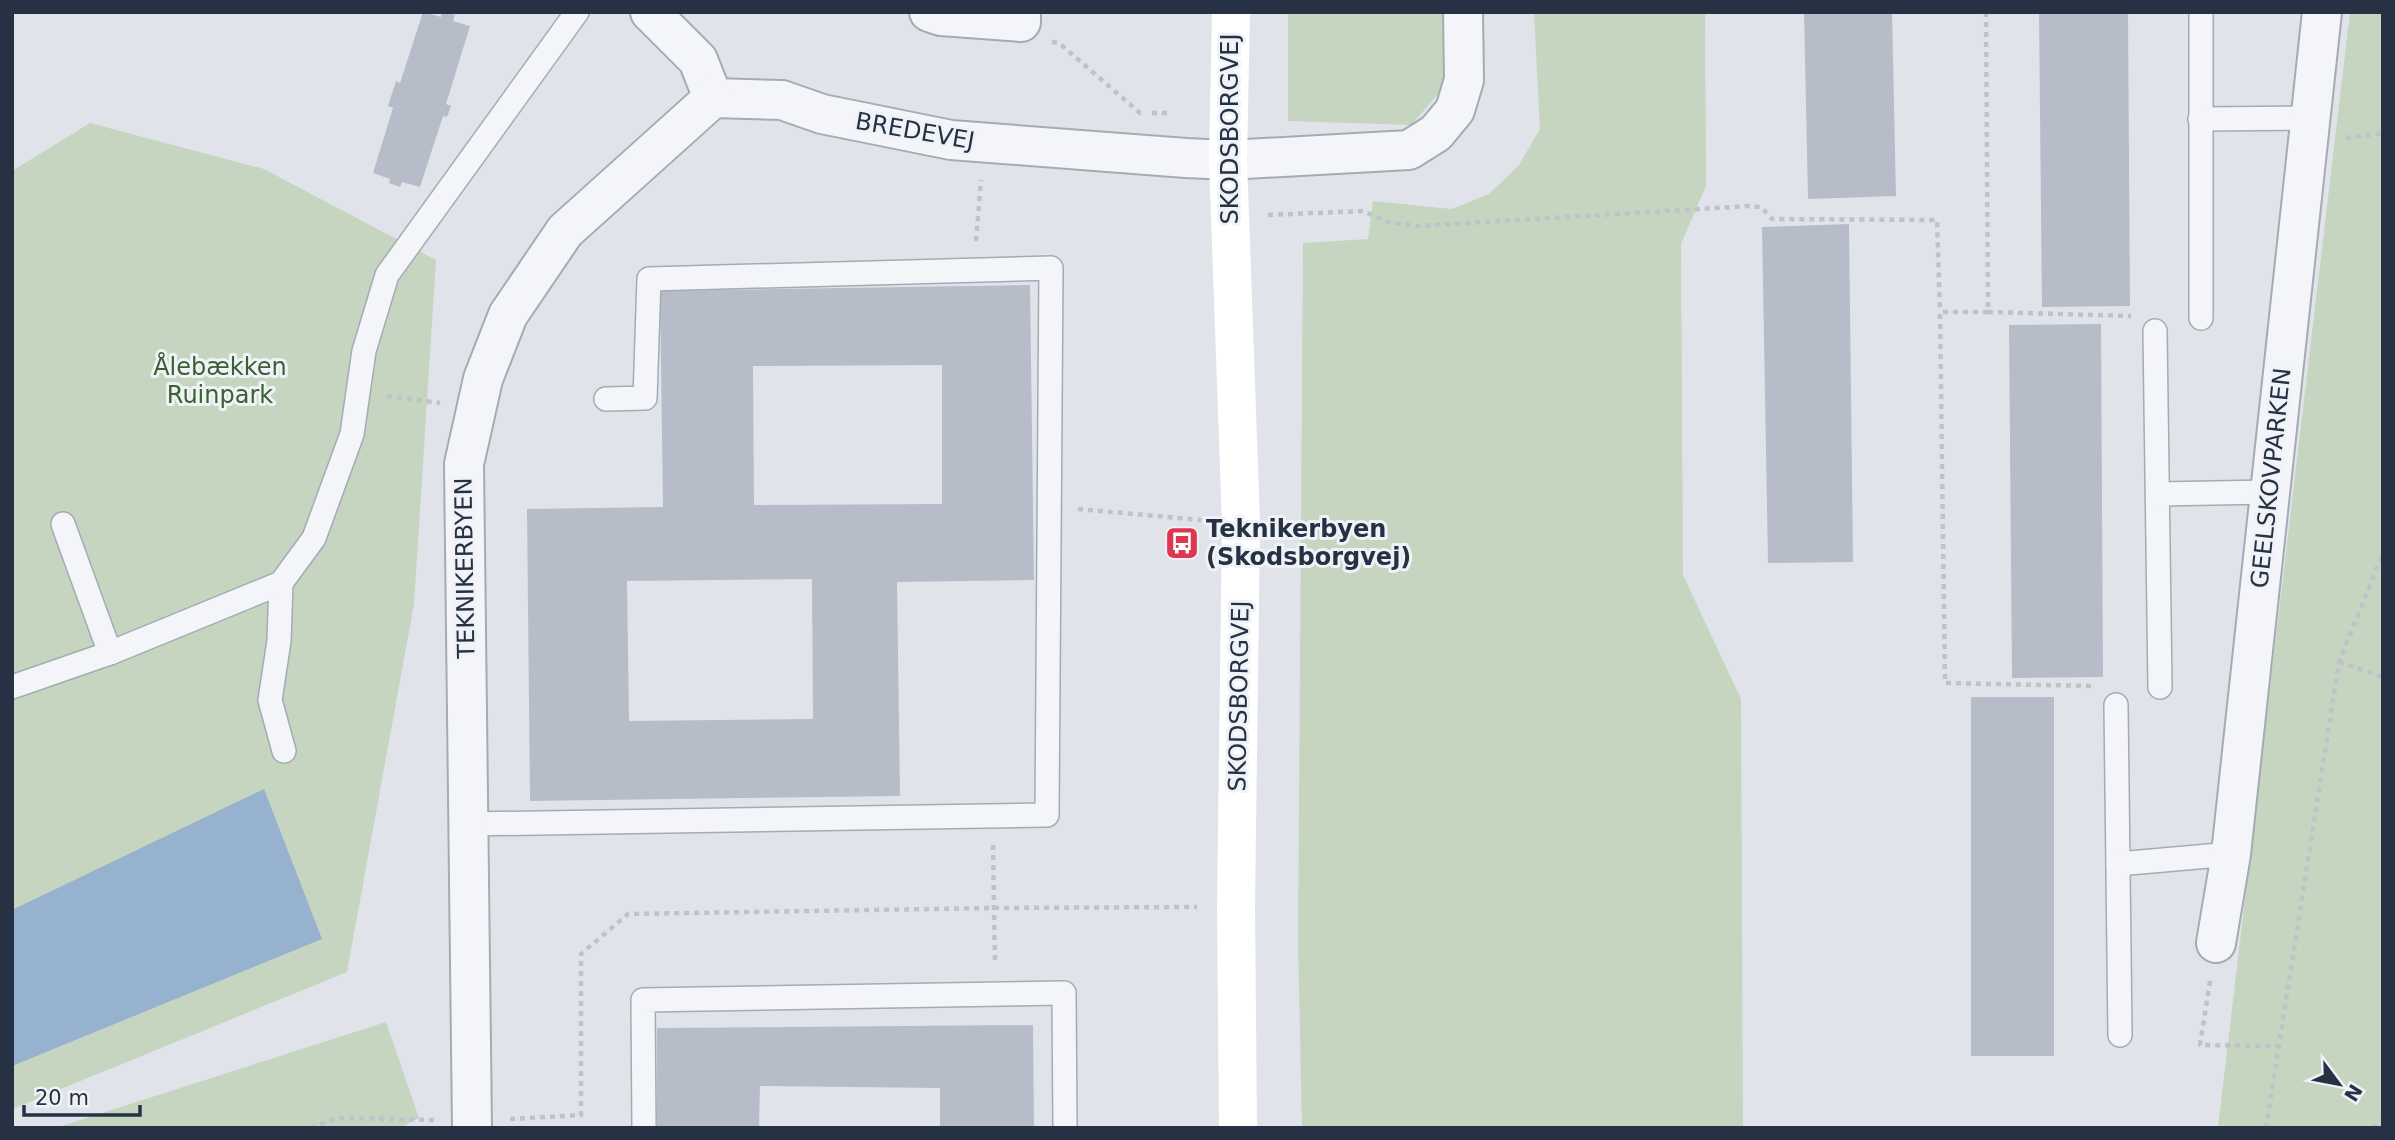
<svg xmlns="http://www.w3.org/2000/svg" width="2395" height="1140" viewBox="0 0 2395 1140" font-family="'DejaVu Sans',sans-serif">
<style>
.green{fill:#c5d5c0}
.water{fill:#97b2ce}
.building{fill:#b6bdc9;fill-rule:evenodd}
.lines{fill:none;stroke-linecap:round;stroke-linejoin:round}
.lane-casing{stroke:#a4abb5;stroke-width:26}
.street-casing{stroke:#a4abb5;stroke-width:42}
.path{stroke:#bec2c9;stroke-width:4.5;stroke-dasharray:5 5;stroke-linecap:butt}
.lane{stroke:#f3f5f8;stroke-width:23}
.street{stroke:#f3f5f8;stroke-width:38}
.secondary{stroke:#fff;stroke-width:38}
.labels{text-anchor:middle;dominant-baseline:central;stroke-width:6;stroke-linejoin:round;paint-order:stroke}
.street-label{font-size:24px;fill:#263144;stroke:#eff3f8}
.park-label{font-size:24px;fill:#3b6132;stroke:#eff3f8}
.poi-label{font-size:24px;font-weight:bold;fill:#263144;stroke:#eff3f8;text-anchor:start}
</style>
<rect width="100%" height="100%" fill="#e0e4ea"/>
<!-- green -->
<g class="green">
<polygon points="1288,12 1444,12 1445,86 1411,125 1288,121"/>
<polygon points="1534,12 1705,12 1706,186 1681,244 1683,575 1741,699 1743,1128 1302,1128 1298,942 1303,243 1368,239 1373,201 1452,209 1489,194 1519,165 1540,129"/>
<polygon points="2350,12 2383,12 2383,1128 2204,1128 2218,1127"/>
<polygon points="90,123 264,169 436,260 414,604 347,972 12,1109 12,171"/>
<polygon points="386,1022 419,1118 400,1128 55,1128"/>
</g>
<!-- water -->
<polygon class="water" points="264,789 322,939 12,1066 12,910"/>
<!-- building -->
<g class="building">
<polygon points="423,12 441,17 442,12 445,12 455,15 453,21 470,26 446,104 451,106 447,117 443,116 420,187 402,182 400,187 389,183 390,179 373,173 393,108 388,106 396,81 400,83"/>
<polygon points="1804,12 1892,12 1896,196 1808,199"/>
<polygon points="2039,12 2128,12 2130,306 2042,307"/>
<polygon points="1849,224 1853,562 1768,563 1762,227"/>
<path d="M 1030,285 L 1034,580 L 897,582 L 900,796 L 530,801 L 527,509 L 663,507 L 660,291 ZM 942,365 L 942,504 L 754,505 L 753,366 ZM 812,579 L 813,719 L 629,721 L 627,581 Z"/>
<polygon points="2101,324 2103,677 2012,678 2009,325"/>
<rect x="1971" y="697" width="83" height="359"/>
<polygon points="1033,1025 1034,1128 940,1128 940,1088 760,1086 759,1128 657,1128 657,1028"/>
</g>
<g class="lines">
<!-- lane casing -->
<g class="lane-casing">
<g id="lane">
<polyline points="2201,12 2201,318"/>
<polyline points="2200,119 2311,118"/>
<polyline points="2155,331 2160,687"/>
<polyline points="2158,494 2270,492"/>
<polyline points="63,524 110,653"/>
<polyline points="281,583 279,641 270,700 284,751"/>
<polyline points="12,687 110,653 281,583 314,538 352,434 364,351 387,275 577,12"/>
<polyline points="2116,705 2120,1035"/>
<polyline points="468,824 1047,815 1051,268 649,279 645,398 606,399"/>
<polyline points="2118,864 2231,854"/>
<polyline points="644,1128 643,1000 1064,993 1065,1128"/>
</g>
</g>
<!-- street casing -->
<g class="street-casing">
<g id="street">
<polyline points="650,12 698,60 713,98"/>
<polyline points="929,12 941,16 1021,22 1021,12"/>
<polyline points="713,98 782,100 822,114 951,140 1186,158 1228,160 1409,150 1436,133 1455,110 1464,80 1463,12"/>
<polyline points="2216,943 2231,854 2322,12"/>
<polyline points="472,1128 464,464 483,379 508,315 565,231 713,98"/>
</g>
</g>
<!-- path -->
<g class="path">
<polyline points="1986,12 1988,312 1940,312 1945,683 2093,686"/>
<polyline points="1052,42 1059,43 1140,113 1143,113"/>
<polyline points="1152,113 1167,113 1167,117"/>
<polyline points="2346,138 2383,133"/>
<polyline points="1268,215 1363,211 1387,222 1418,226 1749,206 1761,207 1772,219 1937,220 1940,312"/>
<polyline points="976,241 981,180"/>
<polyline points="1988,312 2131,316"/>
<polyline points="387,396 440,403"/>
<polyline points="1078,509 1201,520"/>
<polyline points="2339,662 2383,677"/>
<polyline points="993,845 995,965"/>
<polyline points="2210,981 2200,1045 2278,1046"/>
<polyline points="510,1119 581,1115 581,954 628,914 993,908 1197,907"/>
<polyline points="311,1128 336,1118 435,1120"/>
<polyline points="2266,1128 2339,662 2383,553"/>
<polyline points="2373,1128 2383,1119"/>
</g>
<!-- lane -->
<use href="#lane" class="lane"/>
<!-- street -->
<use href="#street" class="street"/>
<!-- secondary -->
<polyline class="secondary" points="1231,12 1228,160 1241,523 1236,907 1238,1128"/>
</g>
<!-- icons -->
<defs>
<g id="bus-square" transform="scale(1.75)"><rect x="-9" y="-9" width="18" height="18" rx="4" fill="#dd3751" stroke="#eff3f8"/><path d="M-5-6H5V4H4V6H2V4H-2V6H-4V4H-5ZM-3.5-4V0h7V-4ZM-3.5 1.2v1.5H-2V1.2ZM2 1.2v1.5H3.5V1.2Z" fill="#fff"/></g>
</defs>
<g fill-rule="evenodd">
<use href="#bus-square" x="1182" y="543"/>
</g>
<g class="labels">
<!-- street labels -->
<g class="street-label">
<text transform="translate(1230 129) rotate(-90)">SKODSBORGVEJ</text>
<text transform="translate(915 131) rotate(10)">BREDEVEJ</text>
<text transform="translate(2271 478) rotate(-84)">GEELSKOVPARKEN</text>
<text transform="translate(465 568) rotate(-91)">TEKNIKERBYEN</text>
<text transform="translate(1239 696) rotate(-89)">SKODSBORGVEJ</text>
</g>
<!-- park labels -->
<g class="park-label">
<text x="220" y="367">Ålebækken<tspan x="220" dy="28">Ruinpark</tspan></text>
</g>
<!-- poi labels -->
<g class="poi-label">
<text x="1206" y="529">Teknikerbyen<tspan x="1206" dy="28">(Skodsborgvej)</tspan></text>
</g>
</g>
<!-- border -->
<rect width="2395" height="1140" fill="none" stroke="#263144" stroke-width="28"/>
<!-- north arrow -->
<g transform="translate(2339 1084) rotate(122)" stroke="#eff3f8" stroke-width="5" paint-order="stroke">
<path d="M0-5L12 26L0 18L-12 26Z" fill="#263144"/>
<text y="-10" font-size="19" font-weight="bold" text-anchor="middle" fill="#263144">N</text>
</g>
<!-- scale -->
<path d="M24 1105v10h116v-10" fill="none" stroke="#263144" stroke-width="3.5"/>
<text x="35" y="1105" font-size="21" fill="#263144" stroke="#eff3f8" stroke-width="5" paint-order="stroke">20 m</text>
</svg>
